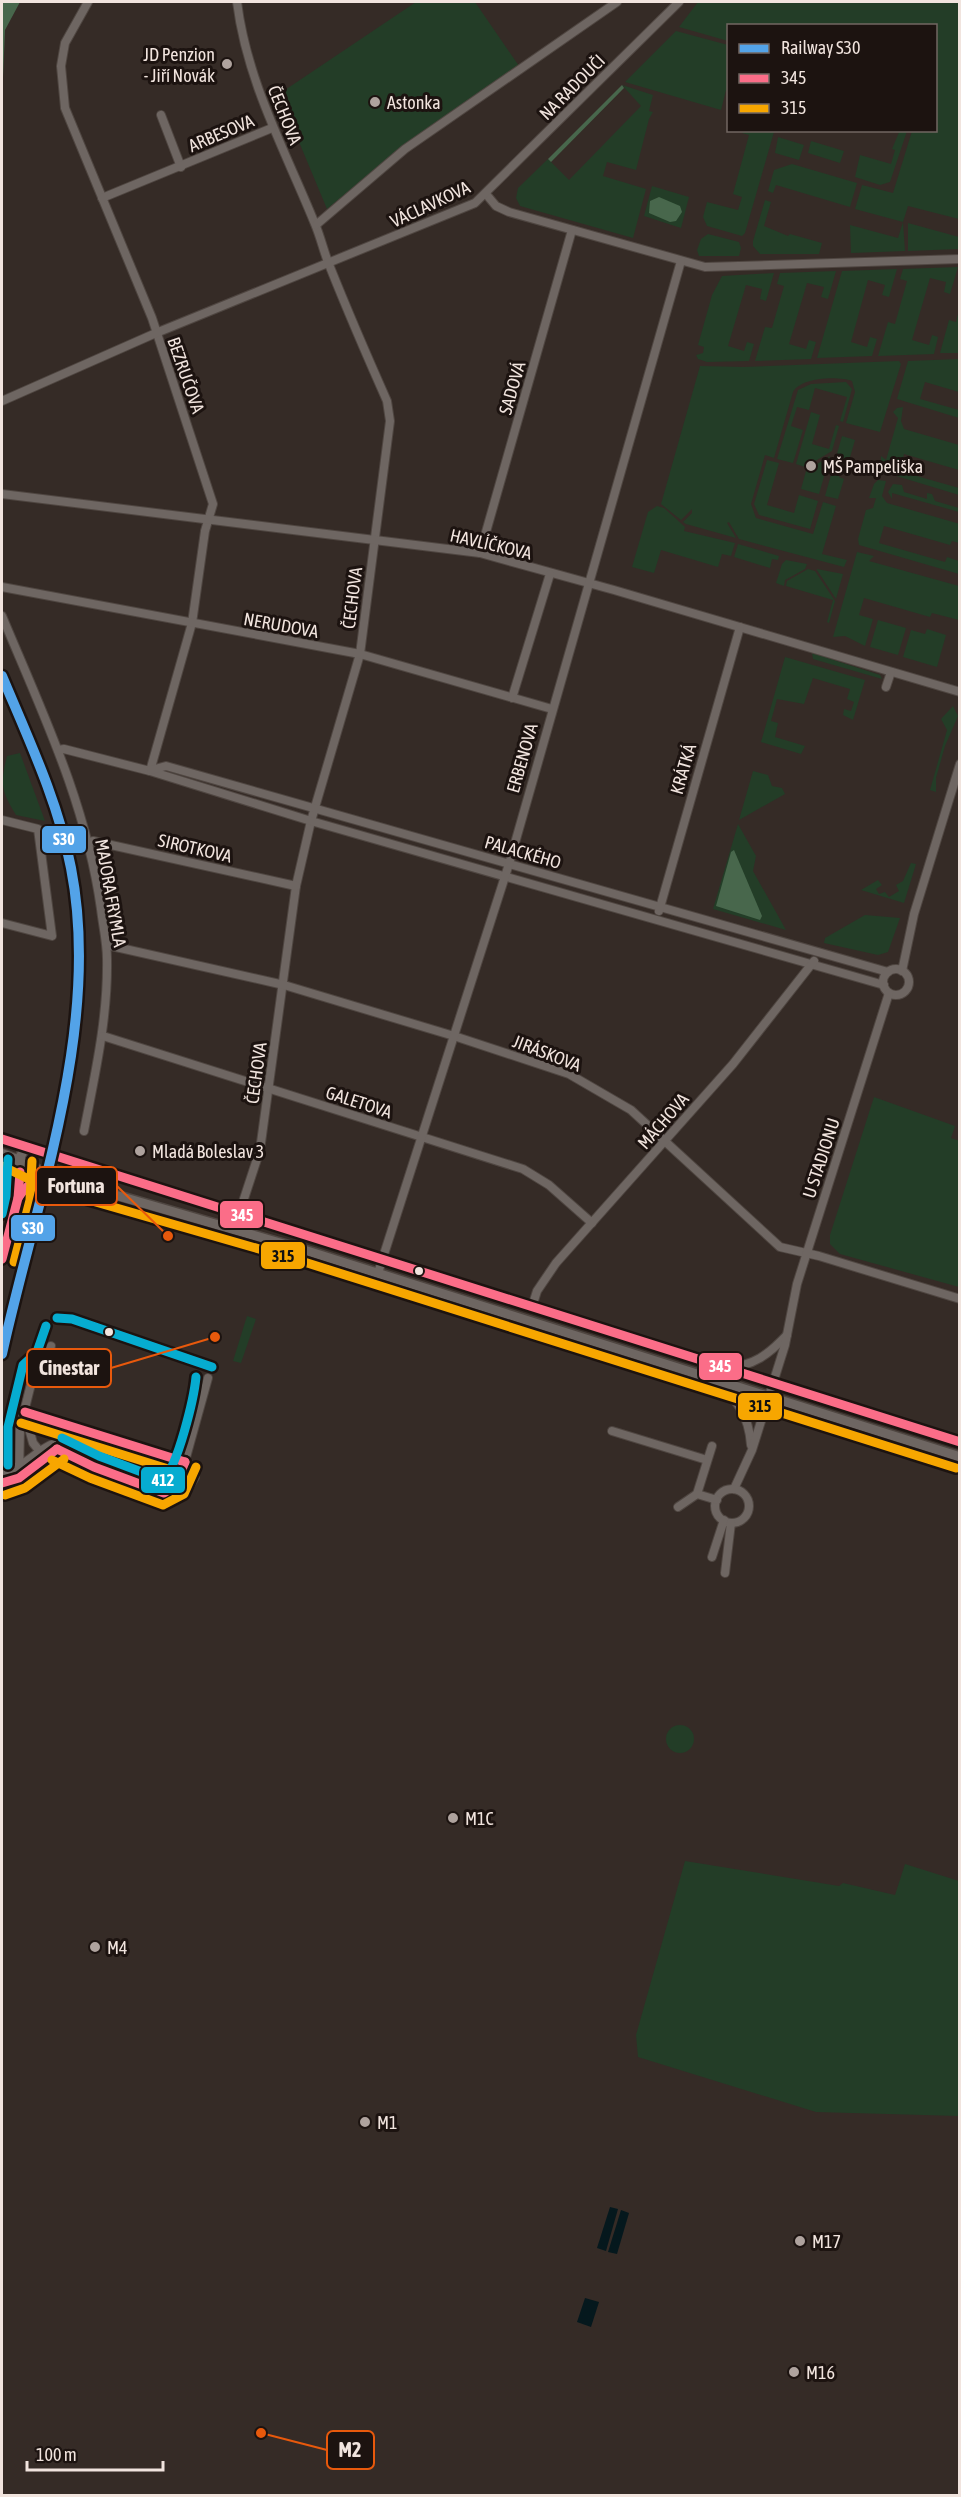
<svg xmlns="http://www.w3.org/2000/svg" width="961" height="2497" viewBox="0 0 961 2497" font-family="'Asap Condensed',sans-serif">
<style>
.green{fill:#233d27}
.forest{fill:#48674c}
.water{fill:#05181d}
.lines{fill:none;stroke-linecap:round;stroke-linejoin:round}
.minor-casing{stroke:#4f4641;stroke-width:10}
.tertiary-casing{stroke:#4f4641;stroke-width:12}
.minor{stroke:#6e6662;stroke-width:8}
.tertiary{stroke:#6e6662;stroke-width:9}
.bus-1-casing{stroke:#1c1310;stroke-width:14}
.bus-2-casing{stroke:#1c1310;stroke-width:14}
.bus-3-casing{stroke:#1c1310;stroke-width:14}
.bus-1{stroke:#fb6d88;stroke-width:9}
.bus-2{stroke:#f7a600;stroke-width:9}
.bus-3{stroke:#06acd0;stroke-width:9}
.rail-1-casing{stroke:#1c1310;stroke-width:15}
.rail-1{stroke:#53a3e8;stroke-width:10}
.poi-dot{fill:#afa39e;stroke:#1c1310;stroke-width:2}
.bus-dot{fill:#f1e4de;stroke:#1c1310;stroke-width:2}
.labels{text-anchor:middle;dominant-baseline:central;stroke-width:6;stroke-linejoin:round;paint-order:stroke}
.poi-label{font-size:18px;fill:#f1e4de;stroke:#1c1310;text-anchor:start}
.street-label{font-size:18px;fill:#f1e4de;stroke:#1c1310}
.leader{fill:none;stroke:#e8590c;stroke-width:2}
.callout-dot{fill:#e8590c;stroke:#1c1310;stroke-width:2}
.callout{fill:#1c1310;stroke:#e8590c;stroke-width:2}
.callout-label{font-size:20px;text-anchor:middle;font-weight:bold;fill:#f1e4de}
.line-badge{stroke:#1c1310;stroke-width:2}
.badge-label{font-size:16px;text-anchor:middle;font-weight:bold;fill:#fff}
.pale-badge-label{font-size:16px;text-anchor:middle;font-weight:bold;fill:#111}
</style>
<rect width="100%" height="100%" fill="#352b26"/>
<!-- green -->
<g class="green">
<polygon points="416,2 475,2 519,66 404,145 327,209 279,94"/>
<polygon points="698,2 959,2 959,219 908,206 903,222 905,251 851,253 850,225 898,238 903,222 855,209 862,185 893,193 912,131 936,130 936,26 728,26 728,41 679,27"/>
<polygon points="676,31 728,45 728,91 726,90 721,110 625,82"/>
<polygon points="622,85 653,95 649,111 653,112 649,119 636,170 607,162 603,176 646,189 633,238 520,206 516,198 518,188 548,159 569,180 641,106"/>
<polygon points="900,130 907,131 890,182 880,185 855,177 860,155 891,164 895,150 892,149"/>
<polygon points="743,131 774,132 745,233 742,236 707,226 703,217 707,202 738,210 742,197 733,194 749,135 742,133"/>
<polygon points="778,137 804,145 799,160 775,153"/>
<polygon points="811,141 844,151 840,163 808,153"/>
<polygon points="792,164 857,183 850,207 776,185 773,193 768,191 774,170"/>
<polygon points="652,186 689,197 681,228 644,216"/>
<polygon points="765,200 771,202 764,226 788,236 790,234 822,243 819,254 760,254 753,246 753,241"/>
<polygon points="908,223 959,237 959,249 908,251"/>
<polygon points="708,234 739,242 741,248 739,256 699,256 697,250 701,239"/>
<polygon points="958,267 950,294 944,292 946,282 930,278 912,340 929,345 932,335 938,337 934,354 878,356 888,322 895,324 907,281 900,279 903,269"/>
<polygon points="897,269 889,297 882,295 885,285 868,280 851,342 867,347 870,337 877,339 872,356 817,358 842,271"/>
<polygon points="836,271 828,299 821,297 824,287 807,283 789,344 806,349 809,340 816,342 811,359 755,361 765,327 772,328 784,286 777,284 780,273"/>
<polygon points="774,273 766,301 760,299 762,289 746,285 728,346 744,351 747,342 754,344 749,361 707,362 698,359 696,355 703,353 704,347 698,345 712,295 722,276"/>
<polygon points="959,310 959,353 940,353 949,320 956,322"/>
<polygon points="959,359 959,392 925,382 920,399 959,410 959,418 897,399 908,361"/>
<path d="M 899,361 L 901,364 L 880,432 L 846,423 L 855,392 L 852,381 C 838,376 801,377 793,392 L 774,458 L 765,455 L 751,504 L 756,518 L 813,534 L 823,502 L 836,506 L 822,554 L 847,560 L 844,567 L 739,539 L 729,522 L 727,523 L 736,538 L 686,524 L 683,522 L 692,513 L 692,509 L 681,520 L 661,504 L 700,366 L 743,367 Z"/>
<polygon points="846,382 852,389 843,422 840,421 847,397 815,388 809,410 797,407 791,426 803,430 793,463 777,459 798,390 811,384"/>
<polygon points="903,407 901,421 904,429 959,445 959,470 904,454 899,471 959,488 959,495 880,471 881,456 886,460 898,418 893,412 897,408"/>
<polygon points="811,412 820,415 812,444 829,449 836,425 839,426 832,451 805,467 796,464"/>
<polygon points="842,436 855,440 848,464 844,463 839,477 844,479 838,499 825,496"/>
<polygon points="830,456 819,494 801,489 806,471"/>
<polygon points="767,460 779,463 767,505 794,513 799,495 818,501 810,529 759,515 754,504"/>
<polygon points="878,480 886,481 882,496 887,503 960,524 959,543 952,541 950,545 884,526 879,543 945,562 947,557 959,561 959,574 859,545 858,539 866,510 873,508 876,498 869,498 874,484"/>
<polygon points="893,484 902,485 904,492 927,499 927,493 932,494 935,501 959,508 959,512 892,493 892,499 888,492"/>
<polygon points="657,506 664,508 685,527 684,531 735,543 731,556 722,554 718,567 661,550 654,573 632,567 648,512"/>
<polygon points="738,544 779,556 778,560 772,559 770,568 734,557"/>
<polygon points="857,552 874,556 869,561 959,586 959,620 932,613 930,617 864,598 859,615 873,619 865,646 845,636 833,637"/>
<polygon points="786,560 807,564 805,569 785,580 784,586 776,583 782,564"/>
<polygon points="808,569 815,571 835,601 829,623 827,622 833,600 786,586 787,581"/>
<polygon points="817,569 843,574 836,599 817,570"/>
<polygon points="878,620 906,628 898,655 870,647"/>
<polygon points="927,629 946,635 937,667 903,657 911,630 925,634"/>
<polygon points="812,653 880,675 882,679 813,659"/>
<polygon points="785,657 865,680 853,720 843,715 844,709 851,711 854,702 847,699 850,689 813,678 804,704 777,699 771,721 778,723 775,737 805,746 801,754 761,742"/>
<polygon points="953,706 958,716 945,746 936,778 936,792 930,790 947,730 941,719"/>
<path d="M 20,753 L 45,821 L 16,815 C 1,791 0,784 7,756 Z"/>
<polygon points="753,771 768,775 772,786 782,788 785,794 739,820"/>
<polygon points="738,824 756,856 753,871 786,930 713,909"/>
<polygon points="911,863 916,864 904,903 861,890 878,880 882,885 876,889 879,894 885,892 889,897 899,891 896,885 903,881"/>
<polygon points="865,915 900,918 888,952 878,955 824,943 825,938"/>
<polygon points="874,1097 955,1126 951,1138 960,1141 959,1287 840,1254 830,1244 830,1235"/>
<polygon points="247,1316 256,1319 241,1363 233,1361"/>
<circle cx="680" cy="1739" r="14"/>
<polygon points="685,1861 839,1886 843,1883 895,1895 905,1864 959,1881 959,2116 816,2112 638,2057 636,2035"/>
</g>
<!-- forest -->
<g class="forest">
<polygon points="2,2 20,2 5,30 2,101"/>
<polygon points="622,85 624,88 551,162 548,159"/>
<polygon points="659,197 680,206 682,212 676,221 670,222 649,213 650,201"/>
<polygon points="734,850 762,916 760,920 716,906 731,852"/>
</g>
<!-- water -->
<g class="water">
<polygon points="610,2207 618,2209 606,2251 597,2248"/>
<polygon points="621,2210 629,2213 617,2254 608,2252"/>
<polygon points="585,2298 599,2302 591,2327 577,2322"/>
</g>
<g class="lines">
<!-- minor casing -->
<g class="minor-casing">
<g id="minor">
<polyline points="88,2 65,43 61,66 65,108 152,318 213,504 205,531 192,623 150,771"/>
<path d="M 237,2 C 247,82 285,150 315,224 C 321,238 324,253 330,267 C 348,312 367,356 387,401 L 390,421 L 360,654 L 311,821 L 296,886 L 260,1150 L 239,1214"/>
<polyline points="161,115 181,167"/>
<polyline points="486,194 496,206 509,212 705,267 960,259"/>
<polyline points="102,198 272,128"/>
<polyline points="316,225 405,149 617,2"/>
<polyline points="2,401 156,333 475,203 679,2"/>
<polyline points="2,494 480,553 614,590 960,692"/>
<polyline points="480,553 572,230"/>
<polyline points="2,587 360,654 552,709"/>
<path d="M 2,616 C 43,714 86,803 101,909 C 103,926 107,943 107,959 C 108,1018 95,1074 84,1131"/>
<polyline points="886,687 891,672"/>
<polyline points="512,698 550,574"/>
<polyline points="58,750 64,749 150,771 311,821 884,985"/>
<polyline points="151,770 166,766 888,972"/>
<polyline points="2,820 38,829 52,936 2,923"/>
<polyline points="88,843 93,841 296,886"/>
<polyline points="659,911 740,627"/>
<polyline points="107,945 284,985 454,1036 569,1074 631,1110 780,1247 819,1256 960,1299"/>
<circle cx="896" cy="982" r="13"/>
<polyline points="902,971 914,914 960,764"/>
<polyline points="103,1036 523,1169 549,1185 592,1223"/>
<polyline points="2,1139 25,1147"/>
<polyline points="2,1153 20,1160"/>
<polyline points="378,1273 509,864 681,261"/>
<polyline points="532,1307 537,1291 556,1263 733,1064 814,961"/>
<path d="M 726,1367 C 753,1367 769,1354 787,1335"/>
<path d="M 714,1381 C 737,1398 749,1416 751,1445"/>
<polyline points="25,1414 33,1443 42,1454"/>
<polyline points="612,1431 707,1460"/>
<path d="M 57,1449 C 85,1462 155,1501 184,1495 L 195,1477"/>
<path d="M 2,1471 C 31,1468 38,1441 72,1440 L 180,1479"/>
<path d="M 2,1483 C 30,1478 42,1447 72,1449"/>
<polyline points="734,1489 752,1450 785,1345 797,1284 889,993"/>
<circle cx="732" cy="1506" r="17"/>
<polyline points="22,1490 19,1478 20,1428 35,1368 47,1360 51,1346"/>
<polyline points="164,1493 171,1490 180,1479 208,1378"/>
<polyline points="697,1494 712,1446"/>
<polyline points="678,1507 697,1494 717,1500"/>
<polyline points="712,1557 724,1520"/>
<polyline points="725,1573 731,1523"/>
</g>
</g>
<!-- tertiary casing -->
<g class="tertiary-casing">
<g id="tertiary">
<polyline points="20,1160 50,1176 304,1250 960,1457"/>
<polyline points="21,1193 29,1181 48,1176"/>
<path d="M 2,1194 C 7,1176 18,1164 25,1147 L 960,1442"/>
<polyline points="2,1259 18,1198 20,1160"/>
</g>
</g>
<!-- minor -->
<use href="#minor" class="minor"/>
<!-- tertiary -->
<use href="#tertiary" class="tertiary"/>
<!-- bus-1 casing -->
<g class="bus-1-casing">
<g id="bus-1">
<polyline points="2,1139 960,1442"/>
<path d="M 18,1198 C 38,1168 55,1176 85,1186"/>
<polyline points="2,1259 18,1198 20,1172"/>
<polyline points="25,1412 185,1462"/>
<polyline points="57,1449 94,1467 164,1493 175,1486 185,1462"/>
<polyline points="2,1483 19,1478 57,1449"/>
</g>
</g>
<!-- bus-2 casing -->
<g class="bus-2-casing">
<g id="bus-2">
<polyline points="2,1166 47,1188 301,1261 956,1468"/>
<polyline points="14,1262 30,1200 32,1161"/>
<polyline points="21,1423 181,1473"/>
<polyline points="52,1460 90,1478 163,1505 184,1494 196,1467"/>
<polyline points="5,1495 25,1488 64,1459"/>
</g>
</g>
<!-- bus-3 casing -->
<g class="bus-3-casing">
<g id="bus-3">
<polyline points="2,1214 6,1196 8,1159"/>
<polyline points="57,1318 72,1319 212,1367"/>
<path d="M 62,1438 L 99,1456 L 163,1480 C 178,1466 194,1398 196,1377"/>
<polyline points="8,1465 8,1427 23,1365 37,1352 46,1326"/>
</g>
</g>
<!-- bus-1 -->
<use href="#bus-1" class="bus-1"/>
<!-- bus-2 -->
<use href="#bus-2" class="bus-2"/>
<!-- bus-3 -->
<use href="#bus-3" class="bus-3"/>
<!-- rail-1 casing -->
<g class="rail-1-casing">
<path id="rail-1" d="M 2,676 C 28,738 58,801 71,868 C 102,1027 36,1199 2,1354"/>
</g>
<!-- rail-1 -->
<use href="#rail-1" class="rail-1"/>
</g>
<!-- markers -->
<g class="poi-dot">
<circle cx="227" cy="64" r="6"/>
<circle cx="375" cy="102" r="6"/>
<circle cx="811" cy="466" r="6"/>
<circle cx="140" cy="1151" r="6"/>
<circle cx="453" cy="1818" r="6"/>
<circle cx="95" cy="1947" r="6"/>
<circle cx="365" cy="2122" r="6"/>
<circle cx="800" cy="2241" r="6"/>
<circle cx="794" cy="2372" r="6"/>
</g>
<g class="bus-dot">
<circle cx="419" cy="1271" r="5"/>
<circle cx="109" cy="1332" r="5"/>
</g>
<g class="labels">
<!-- poi labels -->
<g class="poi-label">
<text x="215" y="54" text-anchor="end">JD Penzion<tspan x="215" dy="21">- Jiří Novák</tspan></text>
<text x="387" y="102">Astonka</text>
<text x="823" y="466">MŠ Pampeliška</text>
<text x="152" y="1151">Mladá Boleslav 3</text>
<text x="465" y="1818">M1C</text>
<text x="107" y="1947">M4</text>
<text x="377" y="2122">M1</text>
<text x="812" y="2241">M17</text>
<text x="806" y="2372">M16</text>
</g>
<!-- street labels -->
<g class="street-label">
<text transform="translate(572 87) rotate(-45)">NA RADOUČI</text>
<text transform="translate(285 115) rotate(68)">ČECHOVA</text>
<text transform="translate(221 133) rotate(-23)">ARBESOVA</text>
<text transform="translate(430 204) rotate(-25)">VÁCLAVKOVA</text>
<text transform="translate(186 375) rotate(71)">BEZRUČOVA</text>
<text transform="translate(512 388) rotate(-74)">SADOVÁ</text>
<text transform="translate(491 544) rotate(13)">HAVLÍČKOVA</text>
<text transform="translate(352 598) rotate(-83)">ČECHOVA</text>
<text transform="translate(281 625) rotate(10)">NERUDOVA</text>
<text transform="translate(522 758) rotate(-74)">ERBENOVA</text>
<text transform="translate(683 769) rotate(-74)">KRÁTKÁ</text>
<text transform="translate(195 848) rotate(13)">SIROTKOVA</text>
<text transform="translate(523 852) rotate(16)">PALACKÉHO</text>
<text transform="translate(111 893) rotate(80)">MAJORA FRYMLA</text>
<text transform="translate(547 1053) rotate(21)">JIRÁSKOVA</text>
<text transform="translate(256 1073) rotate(-82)">ČECHOVA</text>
<text transform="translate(359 1102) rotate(18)">GALETOVA</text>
<text transform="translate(663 1121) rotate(-49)">MÁCHOVA</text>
<text transform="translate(821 1158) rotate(-72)">U STADIONU</text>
</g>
</g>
<!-- callouts -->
<path class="leader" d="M168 1236L117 1186M215 1337L111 1368M261 2433L327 2450"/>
<g class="callout-dot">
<circle cx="168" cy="1236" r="6"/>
<circle cx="215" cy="1337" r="6"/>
<circle cx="261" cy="2433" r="6"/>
</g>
<g class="callout">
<rect x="36" y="1167" width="81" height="38" rx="6"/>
<rect x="27" y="1349" width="84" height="38" rx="6"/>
<rect x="327" y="2431" width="47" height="38" rx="6"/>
</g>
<g class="callout-label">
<text x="76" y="1193">Fortuna</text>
<text x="69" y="1375">Cinestar</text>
<text x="350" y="2457">M2</text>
</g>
<g class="line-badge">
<rect x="41" y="825" width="46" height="29" rx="6" fill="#53a3e8"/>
<rect x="219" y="1200" width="45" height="29" rx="6" fill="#fb6d88"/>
<rect x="10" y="1214" width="46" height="28" rx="6" fill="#53a3e8"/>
<rect x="260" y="1241" width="46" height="29" rx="6" fill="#f7a600"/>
<rect x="698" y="1352" width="45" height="29" rx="6" fill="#fb6d88"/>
<rect x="737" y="1392" width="46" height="29" rx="6" fill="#f7a600"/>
<rect x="140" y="1466" width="46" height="28" rx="6" fill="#06acd0"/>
</g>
<g class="badge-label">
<text x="64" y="845">S30</text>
<text x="242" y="1221">345</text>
<text x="33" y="1234">S30</text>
<text x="720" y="1372">345</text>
<text x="163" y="1486">412</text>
</g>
<g class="pale-badge-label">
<text x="283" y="1262">315</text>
<text x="760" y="1412">315</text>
</g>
<!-- border -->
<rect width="961" height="2497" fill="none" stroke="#f1e4de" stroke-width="6"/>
<!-- legend -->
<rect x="727" y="24" width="210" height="108" fill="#1c1310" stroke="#716762" stroke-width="1.5"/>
<rect x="739" y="44" width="30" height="9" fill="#53a3e8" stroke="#716762" stroke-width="1.5"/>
<text x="781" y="54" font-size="18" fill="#f1e4de">Railway S30</text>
<rect x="739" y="74" width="30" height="9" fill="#fb6d88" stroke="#716762" stroke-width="1.5"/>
<text x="781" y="84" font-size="18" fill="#f1e4de">345</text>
<rect x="739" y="104" width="30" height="9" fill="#f7a600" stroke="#716762" stroke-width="1.5"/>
<text x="781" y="114" font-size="18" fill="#f1e4de">315</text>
<!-- scale -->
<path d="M27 2461v9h136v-9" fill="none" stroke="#f1e4de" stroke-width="3"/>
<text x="36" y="2461" font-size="18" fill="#f1e4de" stroke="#1c1310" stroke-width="4.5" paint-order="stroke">100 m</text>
</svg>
